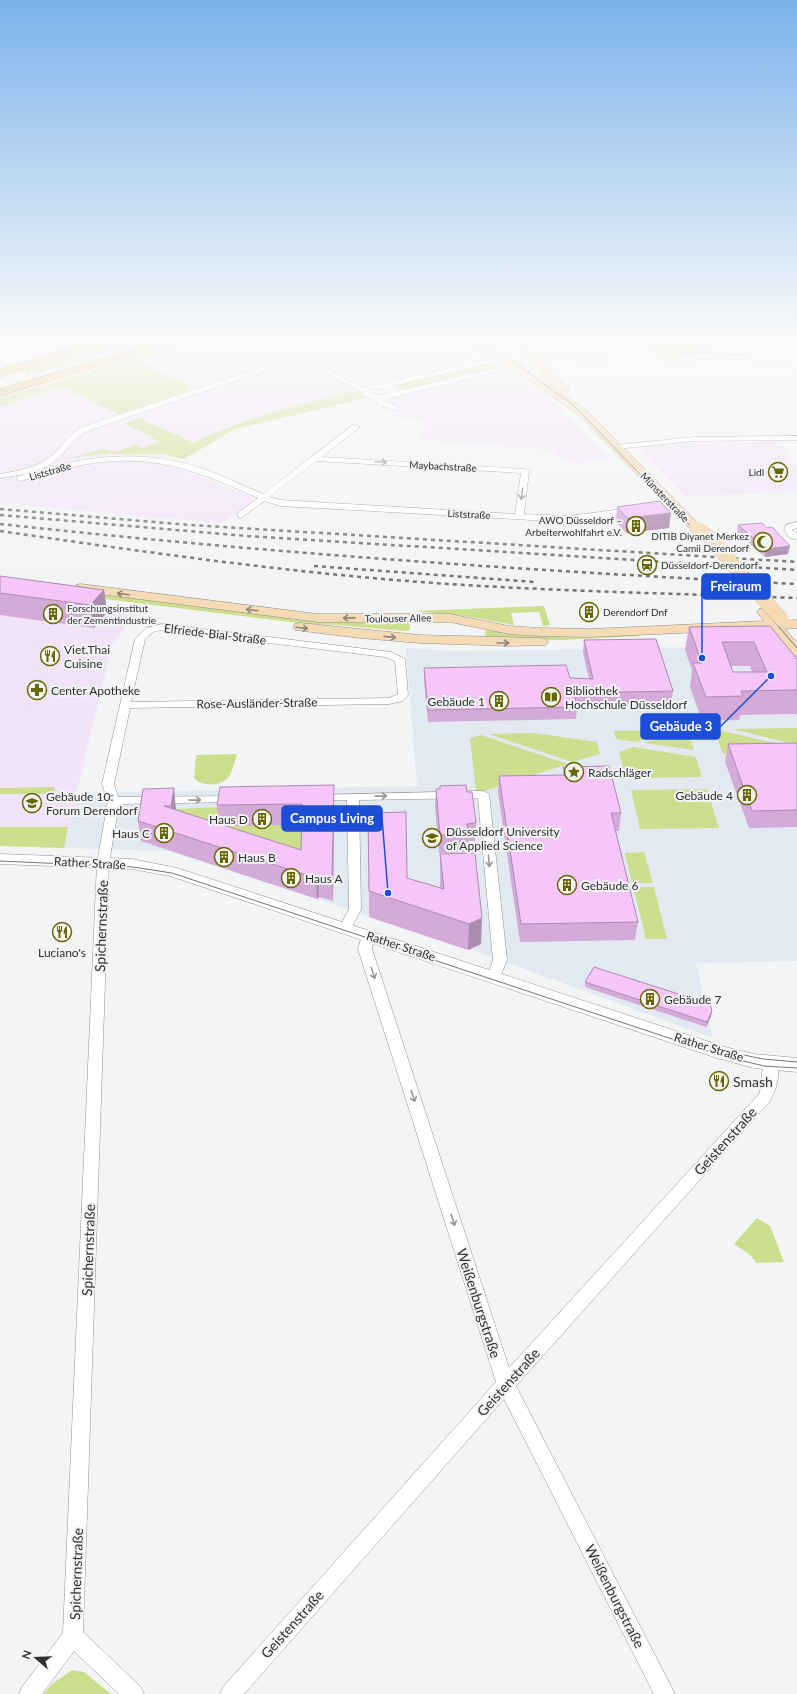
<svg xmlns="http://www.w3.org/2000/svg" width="797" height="1694" viewBox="0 0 797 1694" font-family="Lato,sans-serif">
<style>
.commercial{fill:#f2e4f8}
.built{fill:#e3e9f0}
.green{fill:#cdde8e}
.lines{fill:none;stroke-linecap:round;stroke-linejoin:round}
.minor-casing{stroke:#909192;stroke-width:1}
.tertiary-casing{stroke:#909192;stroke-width:1}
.secondary-casing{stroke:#909192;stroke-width:1}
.primary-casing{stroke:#a06916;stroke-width:1}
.minor{fill:#fff;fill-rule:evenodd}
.tertiary{fill:#fff;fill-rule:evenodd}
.secondary{fill:#f5dbb5;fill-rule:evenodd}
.primary{fill:#ebb86b;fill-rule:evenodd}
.tram{stroke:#737474;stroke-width:1}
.rail{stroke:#737474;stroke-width:2.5;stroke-dasharray:4 4;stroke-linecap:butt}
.secondary-bridge-casing{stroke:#909192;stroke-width:14;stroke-linecap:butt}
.secondary-bridge{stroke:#f5dbb5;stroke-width:14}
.wall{fill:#d4aad8;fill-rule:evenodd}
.shaded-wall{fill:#ac8bb0}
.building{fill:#f6c6fb;stroke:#ac8bb0;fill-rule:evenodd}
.oneway{stroke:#969797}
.oneway2{stroke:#928572}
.labels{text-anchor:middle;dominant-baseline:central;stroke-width:4;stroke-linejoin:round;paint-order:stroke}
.far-street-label{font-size:10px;fill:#2e2f2f;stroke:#f3f4f5}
.far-poi-label{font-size:10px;fill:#2e2f2f;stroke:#f3f4f5;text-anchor:end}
.street-label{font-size:12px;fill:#2e2f2f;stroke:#f3f4f5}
.poi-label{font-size:12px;fill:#2e2f2f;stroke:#f3f4f5;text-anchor:start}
.near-street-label{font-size:14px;fill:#2e2f2f;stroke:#f3f4f5}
.near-poi-label{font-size:14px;fill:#2e2f2f;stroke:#f3f4f5;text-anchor:start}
.leader{fill:none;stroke:#1d4ed8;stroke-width:1.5}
.callout-dot{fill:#1d4ed8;stroke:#f3f4f5;stroke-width:1.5}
.callout{fill:#1d4ed8;stroke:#1d4ed8;stroke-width:1.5}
.callout-label{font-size:13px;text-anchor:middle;font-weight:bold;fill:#fff}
</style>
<rect width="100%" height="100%" fill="#f3f4f5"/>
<!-- commercial -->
<g class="commercial">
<polygon points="199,339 445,339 476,355 463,362 374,382 360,383 318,360 288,357 195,388 139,362 169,348"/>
<polygon points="520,339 594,339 599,342 591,344 621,361 581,365 576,360 551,362 542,352"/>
<polygon points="693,339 782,339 780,355 703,354"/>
<polygon points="294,362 312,365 359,391 288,408 239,422 161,457 164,462 174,467 252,497 252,503 222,523 0,503 0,405 57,386 126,418 279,365"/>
<polygon points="497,373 514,375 551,399 609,458 585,460 586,464 577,464 561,459 551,450 420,440 428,420 393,418 395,407 386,403 388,398 419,389"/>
<polygon points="781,442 797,471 797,491 686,497 640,451 642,448 689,443"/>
<polygon points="0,595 137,613 112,644 64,848 0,846"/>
</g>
<!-- built -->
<polygon class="built" points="763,646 797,690 797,961 696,963 713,1038 481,953 182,855 169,851 64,848 77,793 417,786 406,648 456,651"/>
<!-- green -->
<g class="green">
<polygon points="119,339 150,339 25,377 27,373 24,369"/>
<polygon points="184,339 199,339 169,348 140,362 195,388 120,415 60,387 0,407 0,398 105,367"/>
<path d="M 634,339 L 700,339 L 701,345 L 716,355 L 691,355 L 662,360 L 656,357 L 662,355 C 654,351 647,352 639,348 L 649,346 Z"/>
<polygon points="488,363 497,367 404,390 400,390 397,386 399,384"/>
<path d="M 359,391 L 367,398 L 235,429 L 184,459 L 168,456 L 166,454 L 102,454 L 65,459 L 103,449 L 114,452 L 136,445 L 142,448 L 159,442 L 150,437 L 152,436 L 124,424 L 139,418 L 194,443 C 246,416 302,404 359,391 Z"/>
<polygon points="0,580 304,620 410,620 410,630 404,631 338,625 307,624 0,586"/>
<polygon points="544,606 550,625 543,626 539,612 511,613 514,625 465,616 413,611"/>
<polygon points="486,630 515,634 638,633 640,636 562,640 484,640"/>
<polygon points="797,728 797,745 733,729"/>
<polygon points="671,730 637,742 616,739 614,731"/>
<polygon points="687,730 694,750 644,743 684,731"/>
<polygon points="714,730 717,730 794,747 783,753 723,754"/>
<polygon points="534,733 597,742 600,754 572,762 489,734"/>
<polygon points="481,735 568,764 484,791 476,791 470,738"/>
<polygon points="633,747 696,757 702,777 635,778 633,769 628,769 630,778 626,778 619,752"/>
<path d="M 237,754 C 235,761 233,769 230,775 C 224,787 201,787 194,778 L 196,755 Z"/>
<polygon points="55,787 53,794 0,794 0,788"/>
<polygon points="707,789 719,828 640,829 631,790"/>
<polygon points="222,807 303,824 330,862 334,864 332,880 174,829 176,809"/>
<polygon points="0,827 68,827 64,848 0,846"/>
<polygon points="644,852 653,883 632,883 625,853"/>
<polygon points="633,887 654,887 667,939 646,939"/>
<polygon points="757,1218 770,1226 784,1262 757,1263 749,1254 734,1244"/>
<polygon points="72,1670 84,1672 111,1694 43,1694 52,1684"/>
</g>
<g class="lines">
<!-- minor casing -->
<g class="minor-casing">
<g id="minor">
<path d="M 495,339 C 505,339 513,344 519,352 L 514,353 Z"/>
<polygon points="793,339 797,339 797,367 795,366 792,361 703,358 667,364 664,362 691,355 703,354 791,357"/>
<path d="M 508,355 L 527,359 L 551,375 L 545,376 L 522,362 L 508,359 L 392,386 L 398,391 L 504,366 L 521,370 L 518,372 L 504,370 L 383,400 L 397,406 L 397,410 L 394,410 L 377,404 L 376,400 L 365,397 L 361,393 L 362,391 C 337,383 320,362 293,361 L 88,431 C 74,438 67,450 56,460 C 41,473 19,475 0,478 L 0,474 C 17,471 36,468 50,457 C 62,447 68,435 82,427 L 292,357 C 326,358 335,378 364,387 ZM 375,388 L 388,390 L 391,392 L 382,395 L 369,392 L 370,389 Z"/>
<path d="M 353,425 L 360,427 L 322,457 L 525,469 L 529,471 L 524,514 L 568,516 L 631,508 L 635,511 L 631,514 L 568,522 L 281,506 L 264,501 L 241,518 L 238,517 L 238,513 L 258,498 C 195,470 152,452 82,465 C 61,469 41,476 20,481 L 16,479 C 24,472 43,470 53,467 C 103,453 155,452 204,469 C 224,476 243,486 263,494 ZM 316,461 L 521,473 L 515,514 L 281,500 L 269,497 Z"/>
<polygon points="797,436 797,440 694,441 617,449 613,447 617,445 694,437"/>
<polygon points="797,522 797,528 792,530 797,534 797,540 789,537 784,530 786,525"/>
<path d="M 162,624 L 391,652 L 405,659 L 408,695 L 403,701 L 389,704 L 130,708 L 114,784 L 118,797 L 234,796 L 240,799 L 234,802 L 119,804 L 109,863 L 83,1632 L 141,1687 L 144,1694 L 119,1694 L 74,1651 L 42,1694 L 19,1694 L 22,1687 L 63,1633 L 97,863 L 108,801 L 102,784 L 135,639 L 146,628 ZM 162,630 L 385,657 L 395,661 L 398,694 L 389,698 L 131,702 L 145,639 L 153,632 Z"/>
<polygon points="483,791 489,794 507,960 499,980 489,980 487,977 493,960 478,798 359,800 361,909 350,931 340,931 339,928 349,909 347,800 319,800 313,797 315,795"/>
<path d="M 368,931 L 373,932 L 374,935 L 372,949 L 509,1368 L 759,1094 C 764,1082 760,1069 765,1060 L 770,1059 L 775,1060 C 782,1072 776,1090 770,1101 L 516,1386 L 675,1694 L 654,1694 L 504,1399 L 244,1694 L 220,1694 L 223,1687 L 496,1382 L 358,949 L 363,932 Z"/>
</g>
</g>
<!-- tertiary casing -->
<g class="tertiary-casing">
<polygon id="tertiary" points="0,854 132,859 177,868 725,1047 754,1054 797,1058 797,1072 754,1068 717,1058 170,876 132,869 0,864"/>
</g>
<!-- secondary casing -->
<g class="secondary-casing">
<g id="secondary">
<polygon points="154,339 171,339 169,341 148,346 143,343"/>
<polygon points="457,339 469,339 512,361 540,378 588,412 700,525 702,528 700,531 692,531 580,416 523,376"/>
<path d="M 501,339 C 522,338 540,357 551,373 C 555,378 562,383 568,387 L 569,389 L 568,391 C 553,395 539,367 529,359 C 521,351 508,348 501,339 Z"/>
<path d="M 81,584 L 318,614 L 450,614 L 509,626 L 541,628 L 591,629 L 764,621 L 757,612 L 759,609 C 769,607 773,614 778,621 L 797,620 L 797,628 L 785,629 L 797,643 L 797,656 L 792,655 L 771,629 L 591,637 L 541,636 L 509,634 L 450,622 L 318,622 L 76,591 L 74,588 L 76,585 Z"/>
<polygon points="300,623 420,635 541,638 546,639 548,642 546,645 511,646 420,643 360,638 295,630 293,627 295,624"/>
</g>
</g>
<!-- primary casing -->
<g class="primary-casing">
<g id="primary">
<polygon points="97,339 112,339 111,341 0,377 0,370"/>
<polygon points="159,339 173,339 172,341 139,354 0,396 0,389 131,350"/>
</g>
</g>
<!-- minor -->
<use href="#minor" class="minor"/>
<!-- tertiary -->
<use href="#tertiary" class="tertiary"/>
<!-- secondary -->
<use href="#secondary" class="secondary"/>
<!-- primary -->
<use href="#primary" class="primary"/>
<!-- tram -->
<g class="tram">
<polyline points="482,339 573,405 704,540 797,648"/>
<polyline points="0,861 133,867 172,873 723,1056 764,1066 797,1068"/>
<polyline points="734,1053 763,1059 797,1062"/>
</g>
<!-- rail -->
<g class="rail">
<polyline points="0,509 190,525 797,562"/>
<polyline points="0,515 247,536 797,570"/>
<path d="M 0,524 C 265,553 531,571 797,584"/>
<path d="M 0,531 C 131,550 263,569 395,580 C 529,591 663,593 797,598"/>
<polyline points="314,566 535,582"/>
</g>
<!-- secondary-bridge casing -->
<g class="secondary-bridge-casing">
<polyline id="secondary-bridge" points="696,528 708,536 782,620"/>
</g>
<!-- secondary-bridge -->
<use href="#secondary-bridge" class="secondary-bridge"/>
</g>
<!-- wall -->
<g class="wall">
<polygon points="617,507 669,528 626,533 616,522"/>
<polygon points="738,525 788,554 765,557 737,533"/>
<polygon points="0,576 104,590 107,612 94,628 0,615"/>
<path d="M 770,626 L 797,659 L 797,714 L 740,715 L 739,720 L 702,721 L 690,687 L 692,670 L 685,650 L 689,627 ZM 731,666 L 750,666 L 752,672 L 733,672 Z"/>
<polygon points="584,640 673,691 671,703 577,705 577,707 576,719 428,722 424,680 424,668 570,678 589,679 583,652"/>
<polygon points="797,743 797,827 749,828 725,762 728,744"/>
<polygon points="563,767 621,813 619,831 616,831 638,922 635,940 520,942 498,793 499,776 563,775"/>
<path d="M 220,787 L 334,805 L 333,901 L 319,897 L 317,899 L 141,841 L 138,821 L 143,789 L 176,809 L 176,810 L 219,824 L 217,805 ZM 302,825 L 301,850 L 225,826 Z"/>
<polygon points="436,789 467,792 476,823 475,841 468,841 467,852 439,853 435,806"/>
<polygon points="440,854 481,944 468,950 369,917 369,891 407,878 440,888"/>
<polygon points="585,982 712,1011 711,1016 706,1027 585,987"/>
</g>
<!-- shaded-wall -->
<g class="shaded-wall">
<polygon points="671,513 669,528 626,533 627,518"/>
<polygon points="790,546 788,554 765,557 766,549"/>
<polygon points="104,590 107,612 94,628 90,605"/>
<polygon points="334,785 334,805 333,901 332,880"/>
<polygon points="174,788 176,809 174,827 171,806"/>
<polygon points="318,876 319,897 317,899 316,878"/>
<polygon points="482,918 481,944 468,950 469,924"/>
<polygon points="712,1011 711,1016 706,1027 707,1022"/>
</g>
<!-- building -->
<g class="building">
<polygon points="660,501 671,513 627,518 617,507"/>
<polygon points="762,523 767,528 772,527 790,546 766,549 738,525"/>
<polygon points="0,576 104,590 90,605 0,593"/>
<path d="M 770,626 L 797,659 L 797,690 L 741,691 L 743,696 L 706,697 L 693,663 L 702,663 L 689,627 ZM 722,642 L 754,642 L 767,672 L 733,672 Z"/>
<polygon points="656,639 673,691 574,693 577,707 428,710 424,668 566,665 570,678 593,679 584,640"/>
<polygon points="797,743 797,810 752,811 728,744"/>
<polygon points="609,766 621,813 611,813 638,922 521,924 499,776 565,775 563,767"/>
<polygon points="334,785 332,880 318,876 316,878 138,821 143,789 174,788 171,806 164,806 301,850 302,804 217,805 220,787"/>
<polygon points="466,785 467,792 472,792 476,823 467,824 468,835 440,835 436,789 440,789 440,786"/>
<polygon points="406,812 407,878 444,889 440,854 475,853 482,918 469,924 369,891 368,813"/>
<polygon points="594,967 688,997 708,997 712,1011 707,1022 585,982"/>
</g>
<!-- one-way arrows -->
<defs><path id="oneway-shaft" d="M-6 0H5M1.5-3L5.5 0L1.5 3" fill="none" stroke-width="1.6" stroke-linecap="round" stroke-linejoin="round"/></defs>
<g class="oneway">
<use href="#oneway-shaft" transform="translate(381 462) rotate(3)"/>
<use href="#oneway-shaft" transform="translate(522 494) rotate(97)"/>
<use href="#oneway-shaft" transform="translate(381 796) rotate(-1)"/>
<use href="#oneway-shaft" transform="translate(195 800) rotate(-1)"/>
<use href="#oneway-shaft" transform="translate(489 861) rotate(84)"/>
<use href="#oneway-shaft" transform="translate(373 973) rotate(72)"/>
<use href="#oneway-shaft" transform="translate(413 1096) rotate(72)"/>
<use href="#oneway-shaft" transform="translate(453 1220) rotate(72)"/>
</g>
<g class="oneway2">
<use href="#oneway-shaft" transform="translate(123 594) rotate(-173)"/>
<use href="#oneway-shaft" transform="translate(252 610) rotate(-173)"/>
<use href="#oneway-shaft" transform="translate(349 618) rotate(179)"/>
<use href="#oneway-shaft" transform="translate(302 628) rotate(7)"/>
<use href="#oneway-shaft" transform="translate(390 637) rotate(6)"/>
<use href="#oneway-shaft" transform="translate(503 643)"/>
</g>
<!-- sky -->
<linearGradient id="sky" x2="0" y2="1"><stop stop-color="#7bb2eb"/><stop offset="0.59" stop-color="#fafafa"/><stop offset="1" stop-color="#fafafa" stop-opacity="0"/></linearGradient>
<rect width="797" height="576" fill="url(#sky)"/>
<!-- icons -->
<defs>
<g id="supermarket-ring" transform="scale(1)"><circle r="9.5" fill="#f3f4f5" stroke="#686600" stroke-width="1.5"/><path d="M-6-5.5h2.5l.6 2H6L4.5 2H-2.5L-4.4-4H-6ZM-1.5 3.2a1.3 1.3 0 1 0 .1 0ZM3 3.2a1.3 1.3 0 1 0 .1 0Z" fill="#686600"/></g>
<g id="building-ring" transform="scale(1)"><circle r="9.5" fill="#f3f4f5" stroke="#686600" stroke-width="1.5"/><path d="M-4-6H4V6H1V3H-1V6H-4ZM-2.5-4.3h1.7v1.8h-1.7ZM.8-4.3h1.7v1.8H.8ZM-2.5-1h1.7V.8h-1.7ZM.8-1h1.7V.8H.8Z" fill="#686600"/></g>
<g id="mosque-ring" transform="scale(1)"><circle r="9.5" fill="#f3f4f5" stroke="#686600" stroke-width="1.5"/><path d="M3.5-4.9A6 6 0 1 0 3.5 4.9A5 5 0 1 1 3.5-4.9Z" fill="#686600"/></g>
<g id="station-ring" transform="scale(1)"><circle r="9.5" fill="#f3f4f5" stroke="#686600" stroke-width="1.5"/><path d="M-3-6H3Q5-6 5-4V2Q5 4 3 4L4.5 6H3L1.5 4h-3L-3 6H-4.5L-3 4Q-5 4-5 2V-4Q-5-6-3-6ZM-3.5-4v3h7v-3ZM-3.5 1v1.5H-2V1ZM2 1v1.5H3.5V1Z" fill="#686600"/></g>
<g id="restaurant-ring" transform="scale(1)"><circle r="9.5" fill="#f3f4f5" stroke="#686600" stroke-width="1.5"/><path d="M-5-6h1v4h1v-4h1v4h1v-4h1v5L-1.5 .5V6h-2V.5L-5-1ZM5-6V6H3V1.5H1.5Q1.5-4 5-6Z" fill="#686600"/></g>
<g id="pharmacy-ring" transform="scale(1)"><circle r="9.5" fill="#f3f4f5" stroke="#686600" stroke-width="1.5"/><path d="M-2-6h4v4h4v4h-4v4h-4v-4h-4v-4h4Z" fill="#686600"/></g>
<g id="library-ring" transform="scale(1)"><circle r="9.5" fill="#f3f4f5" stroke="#686600" stroke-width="1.5"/><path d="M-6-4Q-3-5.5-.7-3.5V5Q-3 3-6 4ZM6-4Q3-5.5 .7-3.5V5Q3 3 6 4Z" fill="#686600"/></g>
<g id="sight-ring" transform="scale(1)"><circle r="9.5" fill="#f3f4f5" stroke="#686600" stroke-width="1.5"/><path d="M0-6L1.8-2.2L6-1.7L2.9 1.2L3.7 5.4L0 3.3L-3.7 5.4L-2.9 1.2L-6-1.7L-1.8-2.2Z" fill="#686600"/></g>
<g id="university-ring" transform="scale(1)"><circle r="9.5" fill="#f3f4f5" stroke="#686600" stroke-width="1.5"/><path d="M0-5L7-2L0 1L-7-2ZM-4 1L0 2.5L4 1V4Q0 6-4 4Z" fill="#686600"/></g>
</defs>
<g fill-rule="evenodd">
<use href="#supermarket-ring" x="778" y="472"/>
<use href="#building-ring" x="636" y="526"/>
<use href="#mosque-ring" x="763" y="542"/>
<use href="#station-ring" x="647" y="565"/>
<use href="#building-ring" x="589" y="612"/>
<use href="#building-ring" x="53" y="614"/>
<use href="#restaurant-ring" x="50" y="656"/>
<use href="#pharmacy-ring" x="37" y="690"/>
<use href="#library-ring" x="551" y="697"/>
<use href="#building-ring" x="499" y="701"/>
<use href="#sight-ring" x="574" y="772"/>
<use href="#building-ring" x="747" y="795"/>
<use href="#university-ring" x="32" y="803"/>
<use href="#building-ring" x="262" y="819"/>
<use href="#building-ring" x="164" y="833"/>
<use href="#university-ring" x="432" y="838"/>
<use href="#building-ring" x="224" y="857"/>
<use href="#building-ring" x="291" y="878"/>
<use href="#building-ring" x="567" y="885"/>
<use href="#restaurant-ring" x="62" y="932"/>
<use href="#building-ring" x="650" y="999"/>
<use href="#restaurant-ring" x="719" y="1081"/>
</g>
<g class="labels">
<!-- far-street labels -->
<g class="far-street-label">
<text transform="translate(443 466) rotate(3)">Maybachstraße</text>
<text transform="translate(50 471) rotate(-16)">Liststraße</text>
<text transform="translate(665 497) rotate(46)">Münsterstraße</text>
<text transform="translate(469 514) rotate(3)">Liststraße</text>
<text transform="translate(398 618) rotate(-1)">Toulouser Allee</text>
</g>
<!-- far-poi labels -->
<g class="far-poi-label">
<text x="764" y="472">Lidl</text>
<text x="622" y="520">AWO Düsseldorf –<tspan x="622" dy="12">Arbeiterwohlfahrt e.V.</tspan></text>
<text x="749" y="536">DITIB Diyanet Merkez<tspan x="749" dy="12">Camii Derendorf</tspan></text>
<text x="661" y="565" text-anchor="start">Düsseldorf-Derendorf</text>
<text x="67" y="608" text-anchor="start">Forschungsinstitut<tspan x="67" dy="12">der Zementindustrie</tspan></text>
<text x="603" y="612" text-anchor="start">Derendorf Dnf</text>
</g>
<!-- street labels -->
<g class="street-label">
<text transform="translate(215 634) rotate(7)">Elfriede-Bial-Straße</text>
<text transform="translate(257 703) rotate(-1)">Rose-Ausländer-Straße</text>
<text transform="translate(90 863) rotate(3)">Rather Straße</text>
<text transform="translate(401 946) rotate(18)">Rather Straße</text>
<text transform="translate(709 1047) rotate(17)">Rather Straße</text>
</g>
<!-- poi labels -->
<g class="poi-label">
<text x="64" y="649">Viet.Thai<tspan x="64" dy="14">Cuisine</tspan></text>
<text x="51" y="690">Center Apotheke</text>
<text x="565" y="690">Bibliothek<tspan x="565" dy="14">Hochschule Düsseldorf</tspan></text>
<text x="485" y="701" text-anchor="end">Gebäude 1</text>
<text x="588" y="772">Radschläger</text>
<text x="733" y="795" text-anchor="end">Gebäude 4</text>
<text x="46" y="796">Gebäude 10:<tspan x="46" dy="14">Forum Derendorf</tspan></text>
<text x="248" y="819" text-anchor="end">Haus D</text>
<text x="446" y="831">Düsseldorf University<tspan x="446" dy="14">of Applied Science</tspan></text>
<text x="150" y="833" text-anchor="end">Haus C</text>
<text x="238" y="857">Haus B</text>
<text x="305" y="878">Haus A</text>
<text x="581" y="885">Gebäude 6</text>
<text x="62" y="952" text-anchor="middle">Luciano's</text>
<text x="664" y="999">Gebäude 7</text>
</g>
<!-- near-street labels -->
<g class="near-street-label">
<text transform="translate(101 926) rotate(-88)">Spichernstraße</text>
<text transform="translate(725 1141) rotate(-48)">Geistenstraße</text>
<text transform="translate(88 1250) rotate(-88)">Spichernstraße</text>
<text transform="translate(479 1303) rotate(72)">Weißenburgstraße</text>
<text transform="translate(508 1382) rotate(-48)">Geistenstraße</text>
<text transform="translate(76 1574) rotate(-88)">Spichernstraße</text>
<text transform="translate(615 1596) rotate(63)">Weißenburgstraße</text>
<text transform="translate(292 1624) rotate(-48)">Geistenstraße</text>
</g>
<!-- near-poi labels -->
<g class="near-poi-label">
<text x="733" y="1081">Smash</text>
</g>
</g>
<!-- callouts -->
<path class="leader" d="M702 658L702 586M771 676L720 727M388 893L382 818"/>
<g class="callout-dot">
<circle cx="702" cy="658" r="4"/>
<circle cx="771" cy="676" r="4"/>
<circle cx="388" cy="893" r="4"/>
</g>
<g class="callout">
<rect x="702" y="574" width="68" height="25" rx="4"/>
<rect x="641" y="714" width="79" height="25" rx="4"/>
<rect x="282" y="806" width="100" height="25" rx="4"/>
</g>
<g class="callout-label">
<text x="736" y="591">Freiraum</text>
<text x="681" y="731">Gebäude 3</text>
<text x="332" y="823">Campus Living</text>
</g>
<!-- north arrow -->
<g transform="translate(36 1658) rotate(289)" stroke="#f3f4f5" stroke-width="3" paint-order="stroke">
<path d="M0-3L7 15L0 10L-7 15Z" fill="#2e2f2f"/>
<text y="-6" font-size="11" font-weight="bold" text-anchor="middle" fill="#2e2f2f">N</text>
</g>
</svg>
